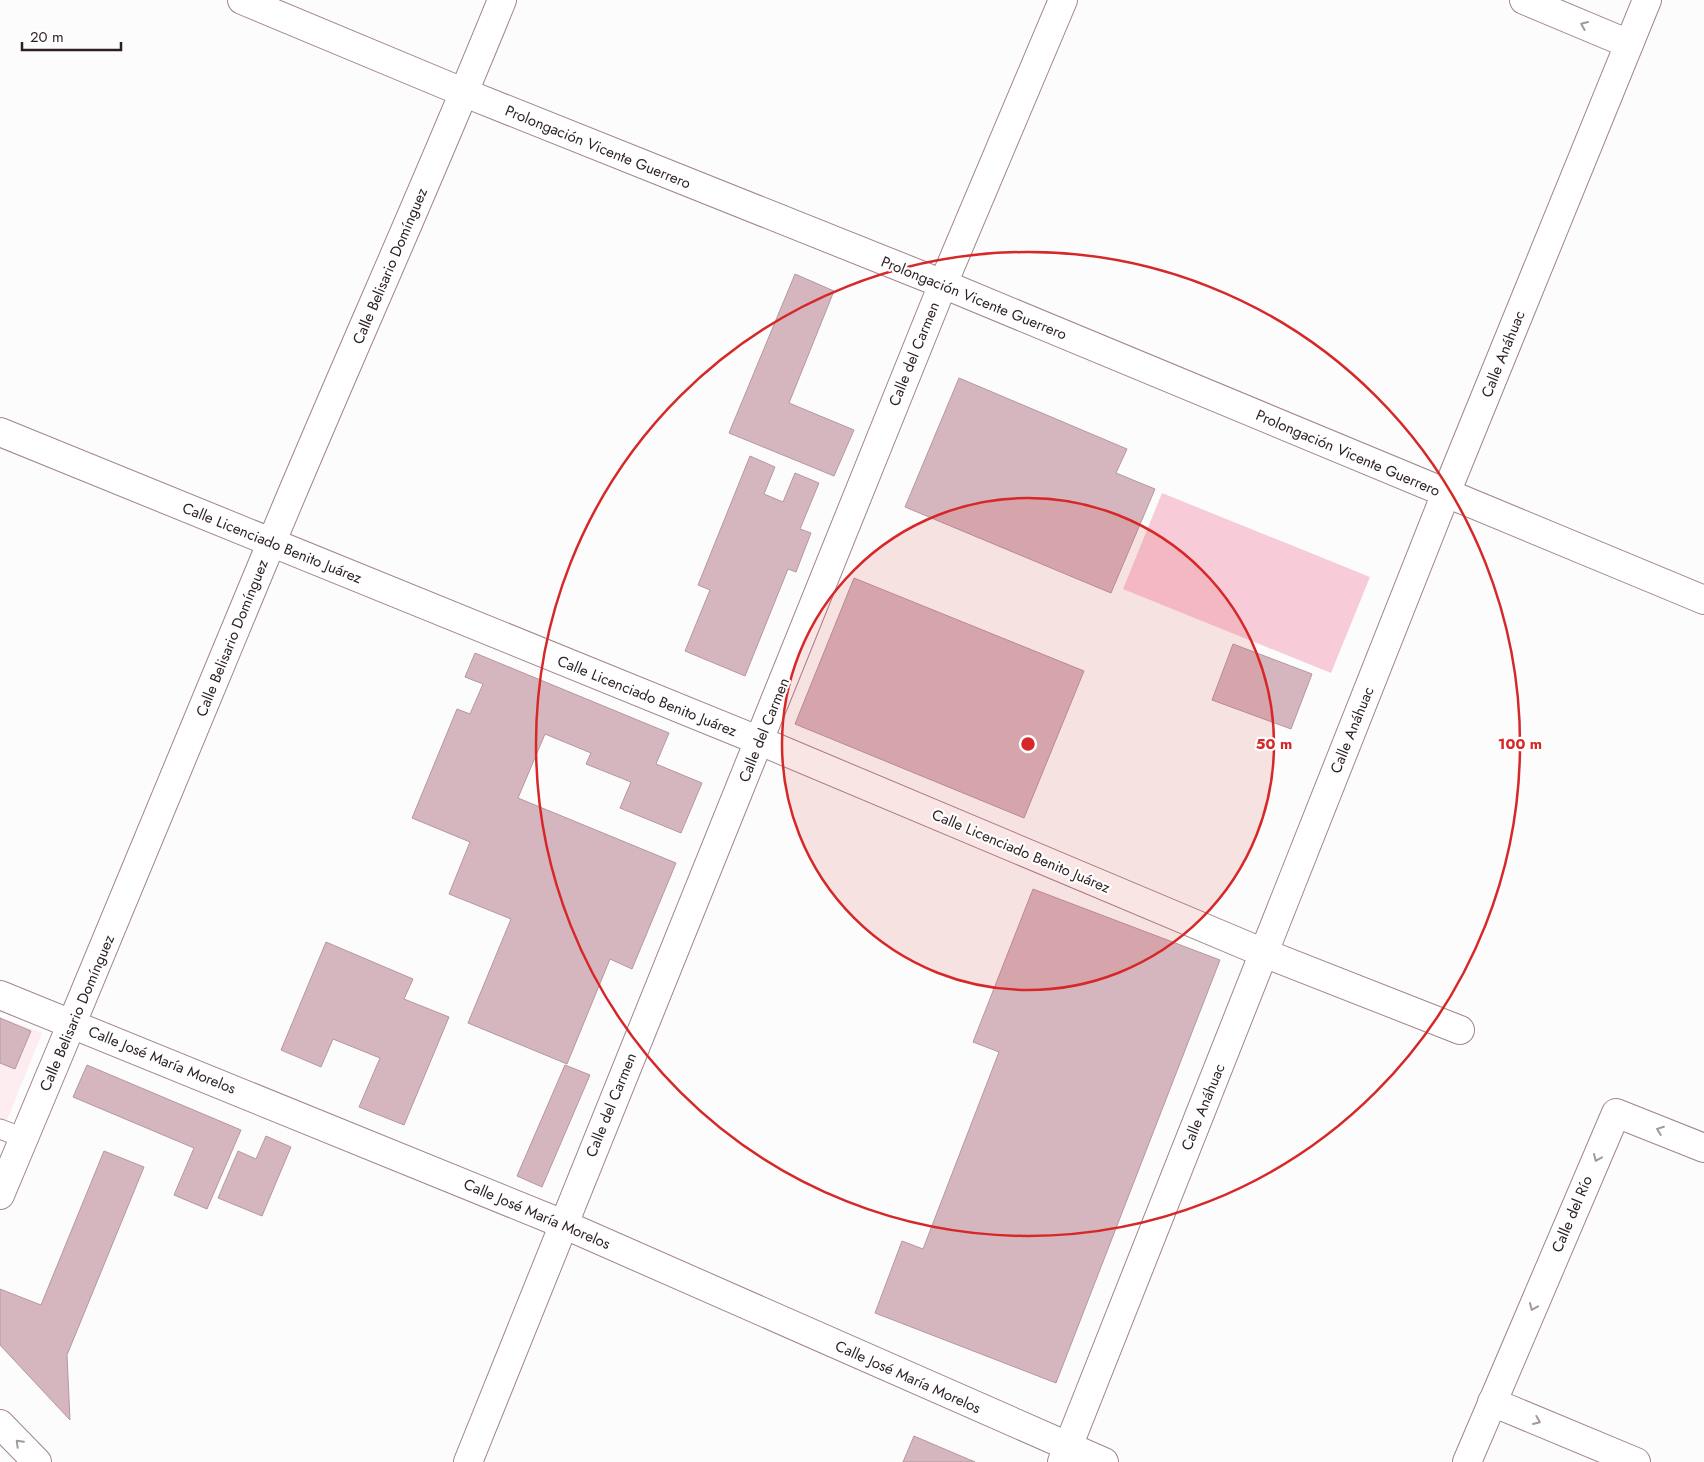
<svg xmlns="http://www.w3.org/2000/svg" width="1704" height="1462" viewBox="0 0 1704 1462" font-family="Jost,sans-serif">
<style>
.built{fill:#fdecf0}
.pitch{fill:#f7ccd8}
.building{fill:#d6b6be;stroke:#b6979f}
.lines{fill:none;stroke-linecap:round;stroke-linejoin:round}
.service-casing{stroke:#a2848c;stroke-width:21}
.minor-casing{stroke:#a2848c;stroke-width:30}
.tertiary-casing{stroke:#a2848c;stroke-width:30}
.service{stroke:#fff;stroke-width:19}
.minor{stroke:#fff;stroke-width:28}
.tertiary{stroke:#fff;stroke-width:28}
.oneway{stroke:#a09a9c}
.ring{fill:none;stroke:#d62828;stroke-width:2.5}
.labels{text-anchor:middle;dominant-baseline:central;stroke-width:4.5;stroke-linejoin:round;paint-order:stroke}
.street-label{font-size:15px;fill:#2b1f23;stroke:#fff}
.centre{fill:#d62828;stroke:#fff;stroke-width:2.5}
.ring-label{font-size:15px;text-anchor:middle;font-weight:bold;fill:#d62828;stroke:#fff;stroke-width:4.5;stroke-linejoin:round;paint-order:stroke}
</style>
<rect width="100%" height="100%" fill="#fcfcfc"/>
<!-- built -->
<polygon class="built" points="0,1017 42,1033 0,1137"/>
<!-- pitch -->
<polygon class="pitch" points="1162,493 1370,577 1331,673 1123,589"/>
<!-- building -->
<g class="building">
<polygon points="795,274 834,291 789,403 854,430 834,476 729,433"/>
<polygon points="959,378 1127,449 1116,473 1155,489 1111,593 905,507"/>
<polygon points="750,456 775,467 764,494 783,502 795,473 819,483 800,529 811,533 796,572 788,569 745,676 685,651 710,590 698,585"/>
<polygon points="854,578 1084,671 1024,818 795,724"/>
<polygon points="1233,644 1312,674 1291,729 1212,700"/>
<polygon points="475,653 669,733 656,764 702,783 681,833 620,808 631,782 586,764 591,753 545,734 518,798 676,863 632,969 610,959 567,1064 468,1023 511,919 449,894 470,842 412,818 457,709 470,714 483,684 465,677"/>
<polygon points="1033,889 1220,960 1056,1383 875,1313 902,1241 923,1249 999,1052 973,1042"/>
<polygon points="326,942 413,979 404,999 449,1017 404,1125 359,1107 380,1058 333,1039 321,1067 281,1050"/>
<polygon points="0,1018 31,1031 15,1069 0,1063"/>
<polygon points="87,1065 241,1130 207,1209 174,1195 194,1148 73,1097"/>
<polygon points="565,1065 590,1075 542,1187 517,1176"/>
<polygon points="266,1136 291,1147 262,1216 218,1198 238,1151 256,1159"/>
<polygon points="104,1151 144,1167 67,1355 70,1420 0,1345 0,1289 41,1305"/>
<polygon points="914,1436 975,1462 903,1462"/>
</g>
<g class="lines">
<!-- service casing -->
<g class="service-casing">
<polyline id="service" points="0,1129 24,1138"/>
</g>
<!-- minor casing -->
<g class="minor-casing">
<g id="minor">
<polyline points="1524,0 1629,44"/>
<polyline points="0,432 760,741 1264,953 1460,1030"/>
<polyline points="1446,493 1647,0"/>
<polyline points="0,995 563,1224 1104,1462"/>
<path d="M 0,1195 C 91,979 180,762 270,546 C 346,363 428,183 502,0"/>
<polyline points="1492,1402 1636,1462"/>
<polyline points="468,1462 943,284 1063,0"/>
<polyline points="1467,1462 1616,1113 1704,1148"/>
</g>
</g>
<!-- tertiary casing -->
<g class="tertiary-casing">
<g id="tertiary">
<polyline points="242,0 465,93 943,284 1704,600"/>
<polyline points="0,1424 37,1462"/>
<polyline points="1062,1462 1446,493"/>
</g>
</g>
<!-- service -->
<use href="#service" class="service"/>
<!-- minor -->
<use href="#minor" class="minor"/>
<!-- tertiary -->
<use href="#tertiary" class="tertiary"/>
</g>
<!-- one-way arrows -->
<defs><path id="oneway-chevron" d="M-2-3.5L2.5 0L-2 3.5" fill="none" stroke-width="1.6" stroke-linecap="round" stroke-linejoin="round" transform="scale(1.25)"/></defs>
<g class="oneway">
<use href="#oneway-chevron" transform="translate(1584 25) rotate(-157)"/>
<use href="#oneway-chevron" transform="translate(1660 1130) rotate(-159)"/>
<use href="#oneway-chevron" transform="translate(1597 1158) rotate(113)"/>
<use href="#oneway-chevron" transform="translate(1533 1307) rotate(113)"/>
<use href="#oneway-chevron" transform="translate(1537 1421) rotate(23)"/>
<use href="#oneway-chevron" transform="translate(19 1443) rotate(-135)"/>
</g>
<!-- distance rings -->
<circle cx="1028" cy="744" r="246" fill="#d62828" fill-opacity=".12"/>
<g class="ring">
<circle cx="1028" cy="744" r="246"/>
<circle cx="1028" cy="744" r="492"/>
</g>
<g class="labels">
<!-- street labels -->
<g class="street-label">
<text transform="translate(598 147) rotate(22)">Prolongación Vicente Guerrero</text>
<text transform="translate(390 266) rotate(-67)">Calle Belisario Domínguez</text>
<text transform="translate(974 298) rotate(22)">Prolongación Vicente Guerrero</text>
<text transform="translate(914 354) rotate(-68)">Calle del Carmen</text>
<text transform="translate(1503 354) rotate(-68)">Calle Anáhuac</text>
<text transform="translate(1348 453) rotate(23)">Prolongación Vicente Guerrero</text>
<text transform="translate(272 543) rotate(22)">Calle Licenciado Benito Juárez</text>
<text transform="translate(232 638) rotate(-68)">Calle Belisario Domínguez</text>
<text transform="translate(647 696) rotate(22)">Calle Licenciado Benito Juárez</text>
<text transform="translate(764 730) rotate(-68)">Calle del Carmen</text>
<text transform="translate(1352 730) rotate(-68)">Calle Anáhuac</text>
<text transform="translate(1021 851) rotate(23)">Calle Licenciado Benito Juárez</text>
<text transform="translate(77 1013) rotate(-67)">Calle Belisario Domínguez</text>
<text transform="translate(162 1060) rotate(22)">Calle José María Morelos</text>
<text transform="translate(611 1105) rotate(-68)">Calle del Carmen</text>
<text transform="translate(1203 1107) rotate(-68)">Calle Anáhuac</text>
<text transform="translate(537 1214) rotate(23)">Calle José María Morelos</text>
<text transform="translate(1572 1214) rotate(-67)">Calle del Río</text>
<text transform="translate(908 1377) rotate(24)">Calle José María Morelos</text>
</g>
</g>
<circle cx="1028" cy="744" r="8" class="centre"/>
<g class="ring-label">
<text x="1274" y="749">50 m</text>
<text x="1520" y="749">100 m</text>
</g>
<!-- scale -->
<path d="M22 42v8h99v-8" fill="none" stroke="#2b1f23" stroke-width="2.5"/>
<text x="30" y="42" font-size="15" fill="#2b1f23" stroke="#ffffff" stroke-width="4" paint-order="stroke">20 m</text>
</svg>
